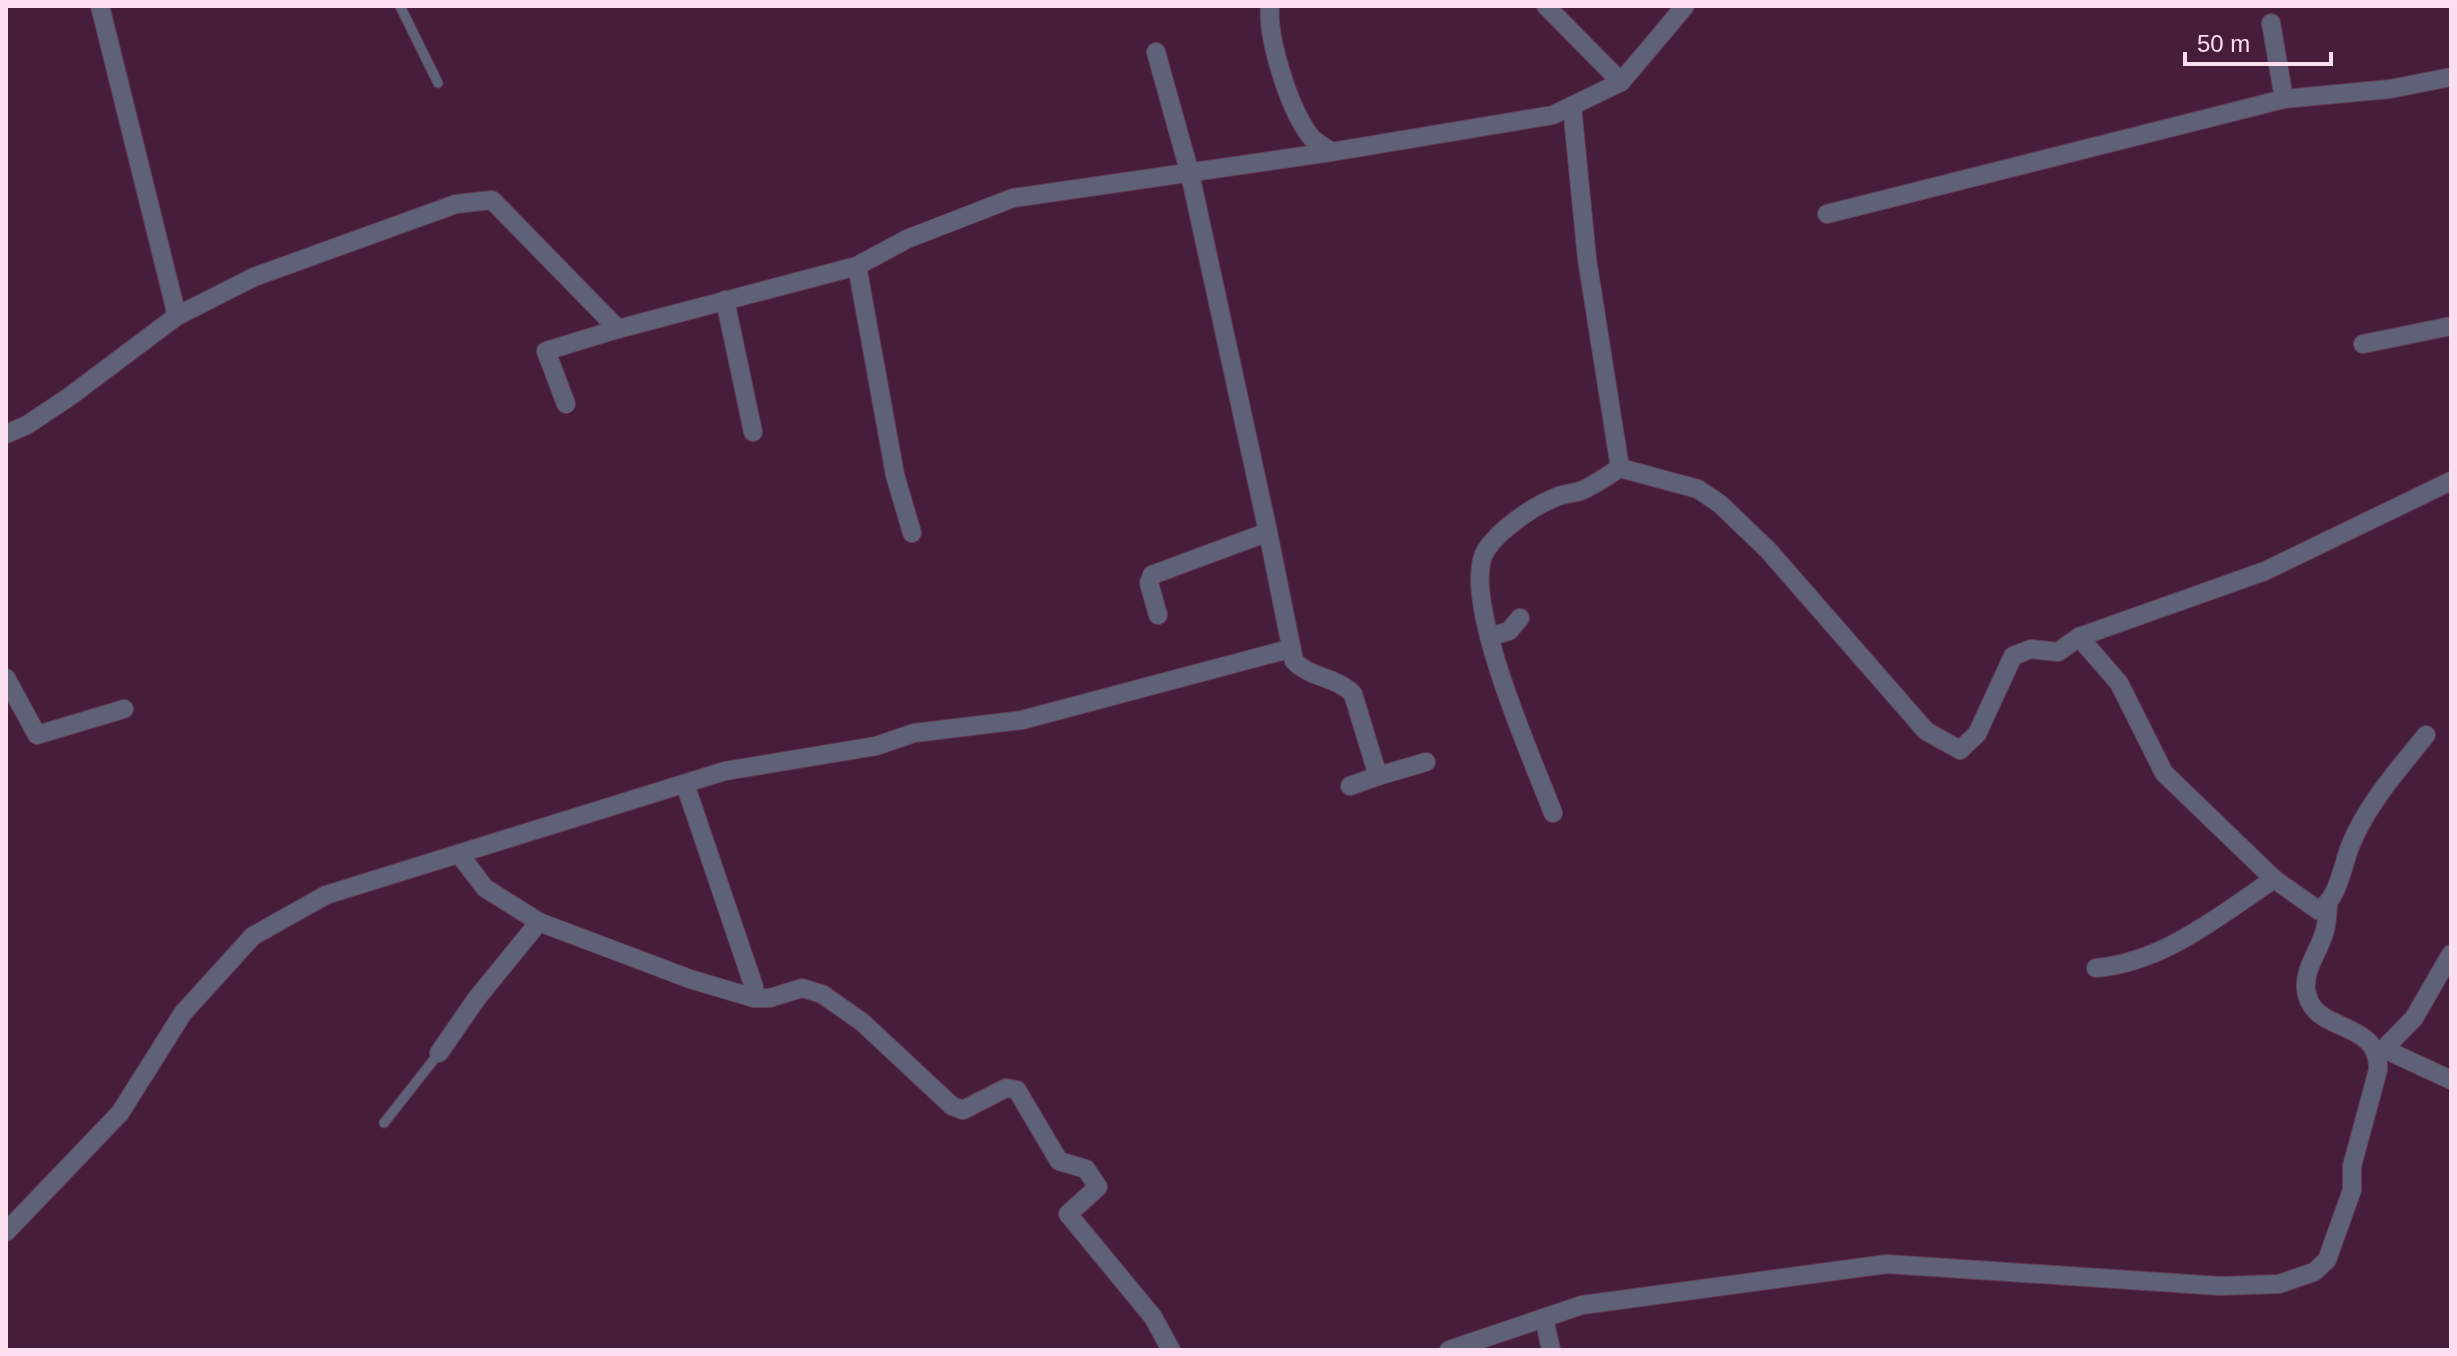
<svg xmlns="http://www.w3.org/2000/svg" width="2457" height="1356" viewBox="0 0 2457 1356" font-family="Helvetica,sans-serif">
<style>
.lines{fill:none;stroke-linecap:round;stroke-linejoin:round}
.service-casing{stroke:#633c58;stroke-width:11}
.minor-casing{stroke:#633c58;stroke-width:20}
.service{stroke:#5e6177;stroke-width:9}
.minor{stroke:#5e6177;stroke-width:18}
</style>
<rect width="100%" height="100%" fill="#461d3b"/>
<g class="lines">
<!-- service casing -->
<g class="service-casing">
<g id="service">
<polyline points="400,6 438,83"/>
<polyline points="384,1123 439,1053"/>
</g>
</g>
<!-- minor casing -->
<g class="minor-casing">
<g id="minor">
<polyline points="100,6 177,316"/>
<path d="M 1270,6 C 1267,39 1290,111 1311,137 C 1316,143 1325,147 1331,152 L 1553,115 L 1621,82 L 1685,6"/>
<polyline points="1546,6 1621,82"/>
<polyline points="2271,23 2284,99"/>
<polyline points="1156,52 1190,174 1268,532 1152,575 1149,583 1158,615"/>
<polyline points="1572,106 1587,259 1620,468 1698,489 1720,504 1768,550 1926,731 1960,750 1977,734 2013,656 2031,649 2058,652 2079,637 2265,571 2451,481"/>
<polyline points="1827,214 2284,99 2390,89 2451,77"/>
<polyline points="857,266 895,475 912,533"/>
<polyline points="725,300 753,432"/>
<polyline points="2363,344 2451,326"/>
<polyline points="566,404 546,351 618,329"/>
<polyline points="6,434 27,425 69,397 177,316 254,277 456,204 492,200 618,329 857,266 907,239 1013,198 1331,152"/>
<path d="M 1268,532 L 1294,661 C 1310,678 1337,677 1353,694 L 1378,776 L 1426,762"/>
<polyline points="1489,637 1509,631 1520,618"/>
<path d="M 2079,637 L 2119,683 L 2164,773 L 2274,879 L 2318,910 C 2339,900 2342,865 2351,844 C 2368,803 2398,770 2426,735"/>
<polyline points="6,678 37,735 124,709"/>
<polyline points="685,784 754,987"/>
<polyline points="1350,786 1378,776"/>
<path d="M 1553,813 C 1534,762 1458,595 1486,550 C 1499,530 1532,507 1554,498 C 1563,493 1574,494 1583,490 C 1596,484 1608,475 1620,468"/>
<polyline points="459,854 485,888 539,922 690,979 754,998 770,998 802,988 822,994 862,1022 952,1106 963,1110 1006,1088 1017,1090 1059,1161 1086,1169 1098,1187 1068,1214 1153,1317 1171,1350"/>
<path d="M 2096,968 C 2164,962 2219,916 2274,879"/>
<polyline points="2384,1049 2451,1080"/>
<polyline points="439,1053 477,998 539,922"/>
<polyline points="2379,1054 2414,1018 2451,954"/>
<polyline points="6,1232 120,1113 183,1013 253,936 326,895 725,771 876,746 914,733 1022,720 1289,649"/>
<polyline points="1544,1318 1551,1350"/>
<path d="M 1449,1350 L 1582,1305 L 1887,1264 L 2220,1286 L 2279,1284 L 2314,1272 L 2327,1260 L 2352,1190 L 2352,1166 L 2378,1070 C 2380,1017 2311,1036 2306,989 C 2304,968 2320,950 2325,930 C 2327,923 2327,914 2328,906"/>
</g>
</g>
<!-- service -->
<use href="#service" class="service"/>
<!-- minor -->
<use href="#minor" class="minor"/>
</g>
<!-- border -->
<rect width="2457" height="1356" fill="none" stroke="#fadef0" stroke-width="16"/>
<!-- scale -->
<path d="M2185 52v12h146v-12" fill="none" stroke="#fadef0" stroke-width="4"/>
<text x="2197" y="52" font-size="24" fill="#fadef0" stroke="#461d3b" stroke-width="6" paint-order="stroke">50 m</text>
</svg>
